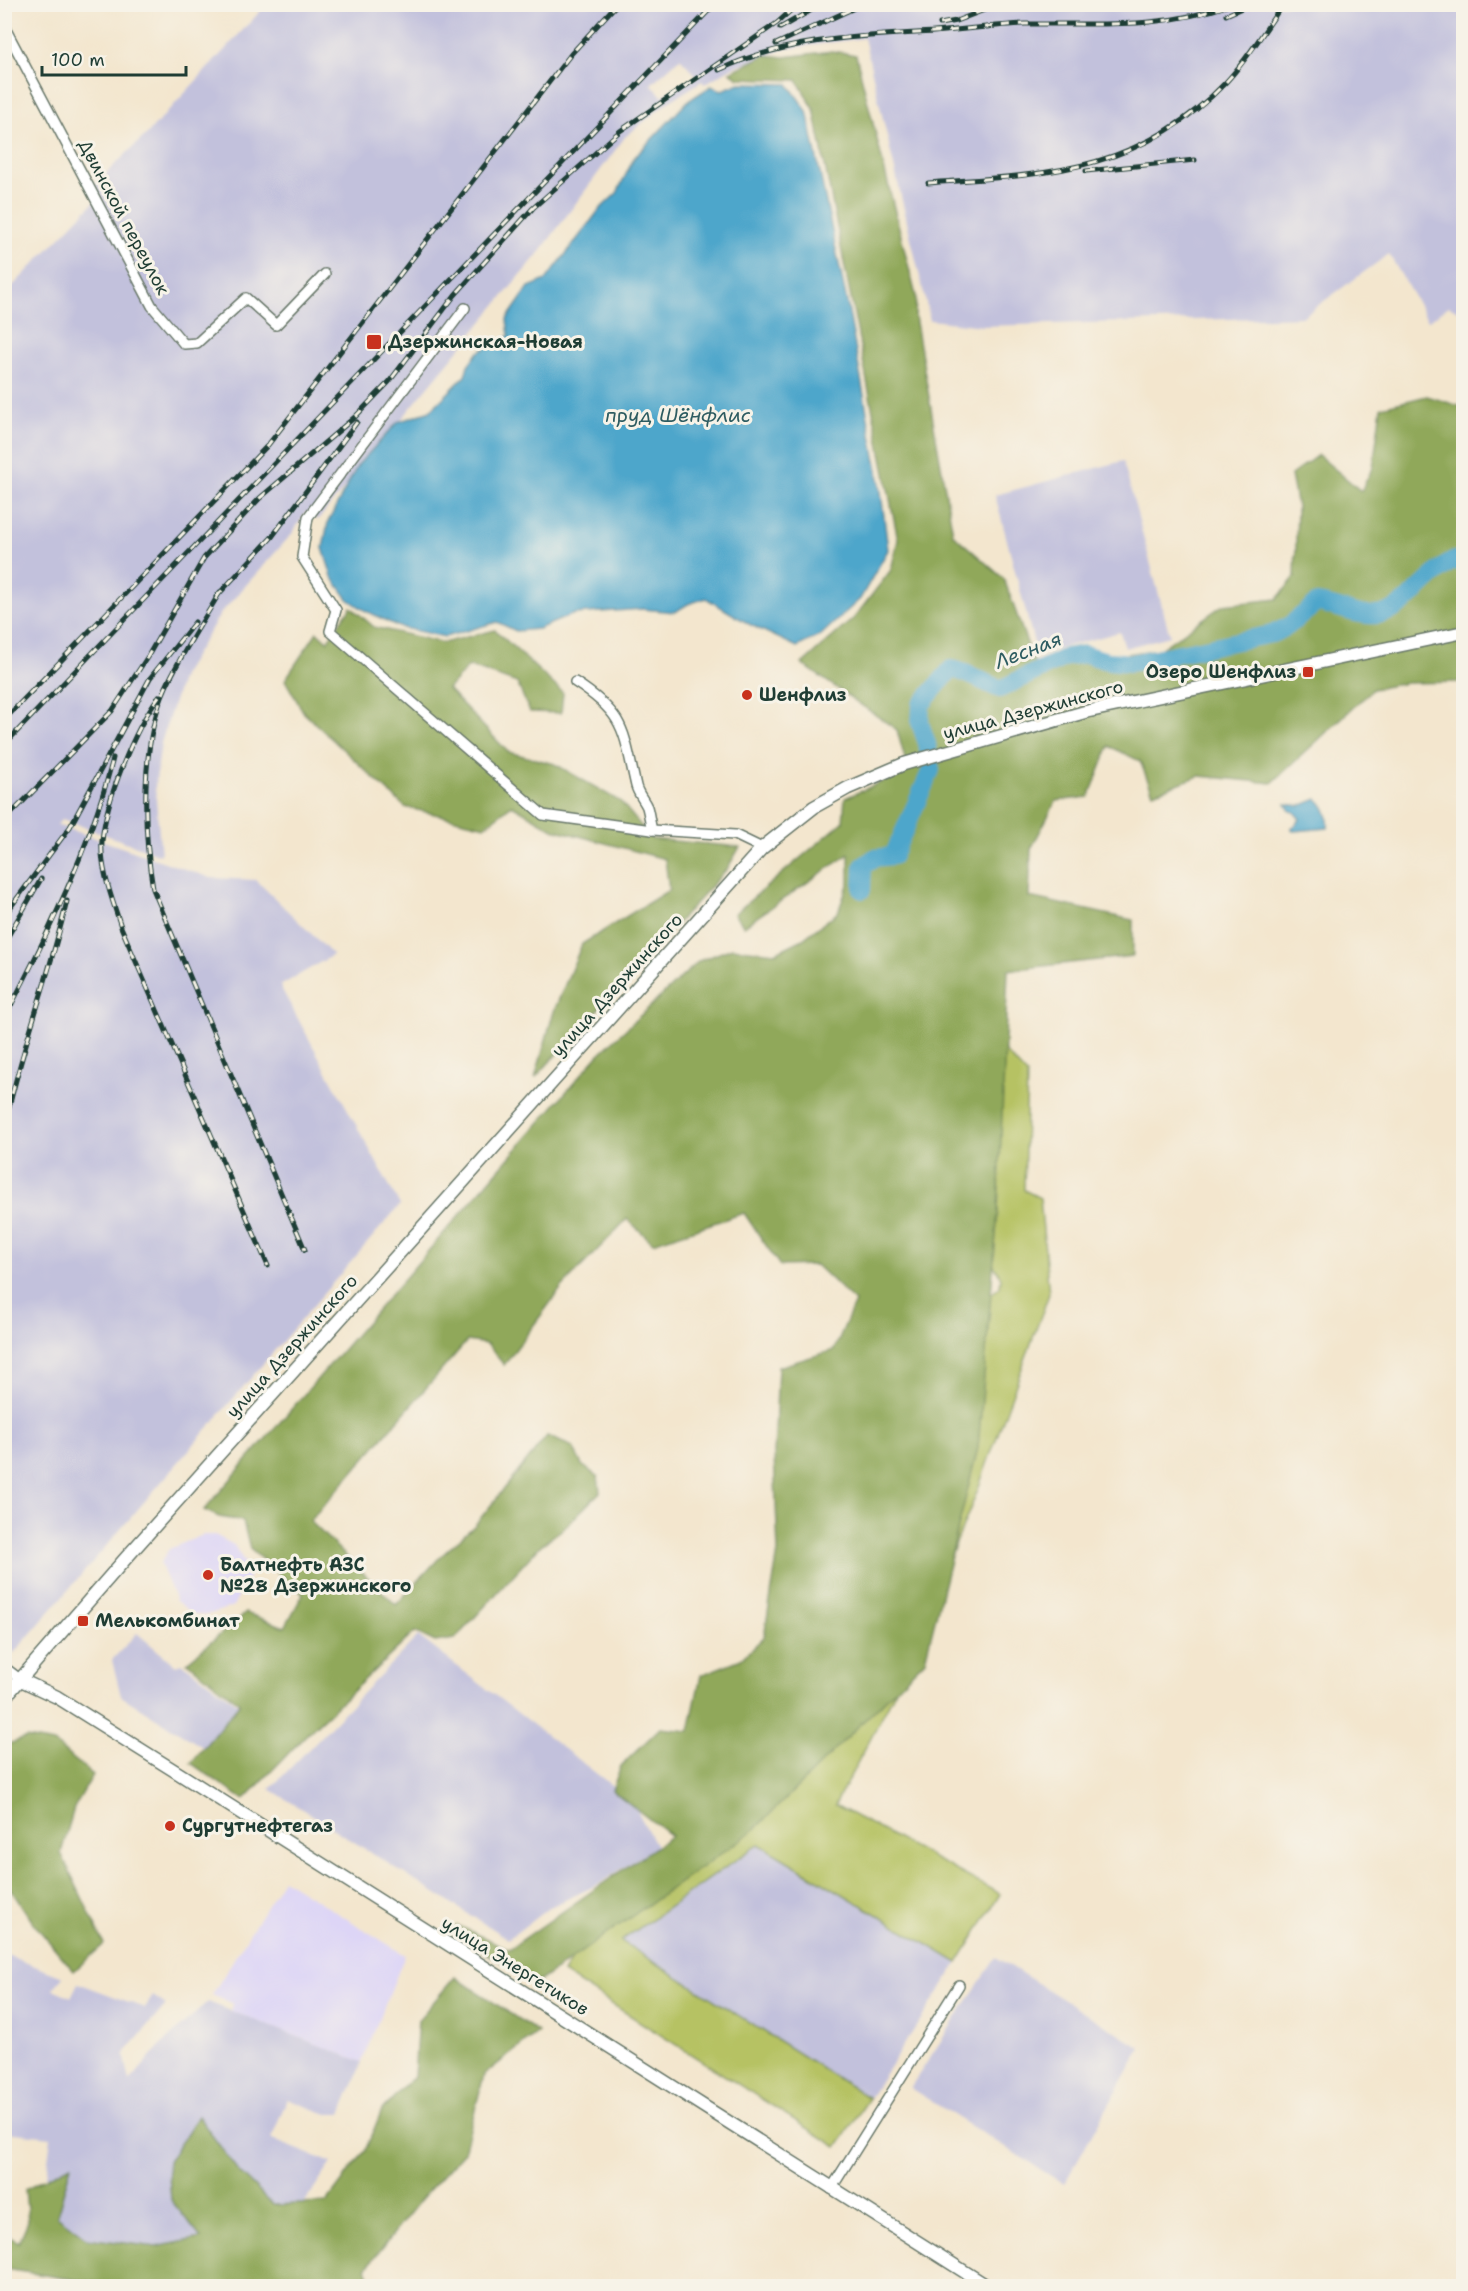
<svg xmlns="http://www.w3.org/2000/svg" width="1468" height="2291" viewBox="0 0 1468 2291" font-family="'Shantell Sans',sans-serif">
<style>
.built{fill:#ddd5f6}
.industrial{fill:#c2c1dc;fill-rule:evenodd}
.green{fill:#b6c264;stroke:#6a804c;stroke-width:1.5}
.forest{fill:#90a85a;stroke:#587247;stroke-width:1.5}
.water{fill:#4ea6cb;stroke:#367280;stroke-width:1.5}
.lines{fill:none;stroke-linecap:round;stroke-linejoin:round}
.river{stroke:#4ea6cb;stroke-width:18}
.minor-casing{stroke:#69786a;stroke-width:12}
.major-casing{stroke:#69786a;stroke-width:15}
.minor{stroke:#fff;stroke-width:9}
.major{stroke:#fff;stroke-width:12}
.rail-casing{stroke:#1f3d34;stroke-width:5}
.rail{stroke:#f7f3e8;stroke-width:3;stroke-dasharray:9;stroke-linecap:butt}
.poi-dot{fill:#c8321e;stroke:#f7f3e8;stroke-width:2}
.labels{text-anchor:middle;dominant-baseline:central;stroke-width:6;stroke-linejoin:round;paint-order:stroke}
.street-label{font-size:18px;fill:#1f3d34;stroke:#f7f3e8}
.poi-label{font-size:18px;font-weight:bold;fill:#1f3d34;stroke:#f7f3e8;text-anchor:start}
.water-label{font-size:20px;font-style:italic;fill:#2d5c61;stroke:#f7f3e8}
</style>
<rect width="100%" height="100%" fill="#f7f3e8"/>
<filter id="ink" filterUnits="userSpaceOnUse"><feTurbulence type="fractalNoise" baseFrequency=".0167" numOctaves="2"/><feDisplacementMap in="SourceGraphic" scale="12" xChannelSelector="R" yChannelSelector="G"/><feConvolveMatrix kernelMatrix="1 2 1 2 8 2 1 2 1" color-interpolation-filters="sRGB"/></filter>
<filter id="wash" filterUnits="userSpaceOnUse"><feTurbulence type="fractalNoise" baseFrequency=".008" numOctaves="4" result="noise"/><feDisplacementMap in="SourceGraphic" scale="24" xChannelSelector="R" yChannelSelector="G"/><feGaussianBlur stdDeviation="1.35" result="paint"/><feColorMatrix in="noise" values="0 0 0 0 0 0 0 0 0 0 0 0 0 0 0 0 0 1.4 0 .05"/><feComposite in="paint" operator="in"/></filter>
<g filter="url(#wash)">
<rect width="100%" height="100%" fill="#f3e6ce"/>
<!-- built -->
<g class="built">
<polygon points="203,1535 215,1535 234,1545 251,1573 233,1606 207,1615 193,1614 176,1601 160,1563 169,1549"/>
<polygon points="283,1879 405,1955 362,2062 231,2011 233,2004 212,1995"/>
</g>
<!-- industrial -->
<g class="industrial">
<path d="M 266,5 L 1463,5 L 1463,308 L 1458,311 L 1449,306 L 1428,321 L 1389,254 L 1302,317 L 982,326 L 930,320 L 864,38 L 785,49 L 733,67 L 704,84 L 702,81 L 667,103 L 625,137 L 539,253 L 318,520 L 306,512 L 291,535 L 221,613 L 182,676 L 161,743 L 155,787 L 161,855 L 62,819 L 57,825 L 211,878 L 256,880 L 333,955 L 280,986 L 400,1205 L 14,1653 L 4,1647 L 4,295 L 97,199 L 92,188 L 98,181 L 149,132 ZM 680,58 L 697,76 L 662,96 L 651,84 Z"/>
<polygon points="1123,461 1170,636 1125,648 1120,632 1037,654 995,495"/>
<polygon points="137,1633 176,1666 182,1663 241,1706 209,1751 121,1696 112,1660"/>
<polygon points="418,1636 632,1801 656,1846 599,1884 550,1907 508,1939 270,1789"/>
<polygon points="759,1844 958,1963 869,2098 621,1941"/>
<polygon points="4,1954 63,1977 53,1989 71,1997 78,1983 145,2008 153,1996 166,2005 124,2054 130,2081 160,2046 208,2002 362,2062 341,2114 327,2114 287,2099 271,2139 332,2163 250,2281 37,2248 51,2137 5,2132"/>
<polygon points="996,1957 1141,2048 1064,2184 910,2088"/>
</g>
<!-- green -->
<polygon class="green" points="980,1025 1027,1075 1024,1190 1040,1198 1049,1294 975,1497 895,1692 835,1805 1000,1894 958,1963 759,1844 621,1941 869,2098 837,2147 563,1973 572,1958 548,1942 651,1881 991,1294 1000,1287 1001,1278 991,1260"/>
<!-- forest -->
<g class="forest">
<polygon points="832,51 856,55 916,296 915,317 953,534 1004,579 1036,668 1160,649 1223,605 1277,599 1295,577 1297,507 1291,475 1318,455 1361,491 1373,467 1381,407 1427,396 1463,407 1463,682 1406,683 1373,689 1272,783 1199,776 1153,793 1140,761 1109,746 1089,797 1056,801 1031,849 1029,897 1133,920 1133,956 1008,970 998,1211 978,1448 925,1660 753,1831 537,1983 448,1931 457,1925 509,1949 671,1836 612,1790 621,1766 660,1728 689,1731 701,1675 741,1659 764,1637 778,1552 774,1454 778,1367 834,1350 855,1302 816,1265 780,1266 744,1213 653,1243 627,1219 562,1287 504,1365 487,1344 467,1341 310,1521 396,1605 440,1557 475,1525 547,1436 573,1447 582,1465 598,1477 600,1492 564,1528 540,1546 455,1639 435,1642 415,1632 304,1737 244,1800 191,1763 240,1703 187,1662 246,1613 285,1627 303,1594 250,1549 243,1521 219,1517 204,1510 598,1055 699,961 732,948 775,953 803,939 838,912 849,882 849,854 744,926 734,914 843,822 845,798 908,770 897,730 802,664 854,618 891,570 898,540 814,109 797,80 739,78 730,72 765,55 785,57"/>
<polygon points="351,607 374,627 443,643 495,630 563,693 561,713 530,712 517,683 469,666 448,689 508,752 555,764 621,802 652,839 740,847 727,869 535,1078 554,1011 582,944 669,890 665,859 553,829 512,805 485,826 405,807 304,713 285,680 317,632 327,641"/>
<polygon points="26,1738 54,1743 93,1775 74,1808 61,1853 104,1944 74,1971 34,1924 5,1881 5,1745"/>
<polygon points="455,1977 538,2032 484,2075 464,2152 422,2198 366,2268 373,2286 117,2286 5,2269 5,2235 19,2242 28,2221 25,2189 71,2165 57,2216 86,2238 156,2247 201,2238 171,2200 168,2162 198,2116 238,2171 273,2205 326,2203 365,2151 382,2110 414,2076 418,2020"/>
</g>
<!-- water -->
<g class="water">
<polygon points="740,83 788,84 807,111 848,307 880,484 888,550 860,599 821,635 797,647 749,624 706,598 688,604 675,612 642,609 574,614 538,629 516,631 497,622 445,637 399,627 366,611 348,599 332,577 323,548 328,522 358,465 398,422 430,411 465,376 468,365 478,352 509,336 507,319 529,287 546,280 600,209 617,193 634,158 688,101 711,86 722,90"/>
<path d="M 1317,799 C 1325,805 1330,818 1328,828 L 1294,831 L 1291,828 L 1297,824 L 1300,819 L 1294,812 L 1290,811 L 1286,804 L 1300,806 Z"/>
</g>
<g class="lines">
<!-- river -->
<path class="river" d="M 862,890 L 863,866 L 874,858 L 893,856 L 931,770 L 927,743 L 920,723 L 921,705 L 951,669 C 969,672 982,682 1000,689 L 1066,657 L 1085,654 L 1107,661 L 1131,663 L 1272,634 L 1287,627 L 1317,603 C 1336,605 1357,617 1376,615 C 1407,612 1427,573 1455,560 L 1464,564"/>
</g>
</g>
<g filter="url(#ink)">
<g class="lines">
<!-- minor casing -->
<g class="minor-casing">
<g id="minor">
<polyline points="4,26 152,306 184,344 197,343 246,298 276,325 325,274"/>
<polyline points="465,308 308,517 302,557 336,610 330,631 543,815 652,830 735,835 762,848"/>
<path d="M 575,682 C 626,715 623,730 636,786 C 638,794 644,800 647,807 C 649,814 650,823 652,830"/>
<polyline points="4,1667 21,1680"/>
<polyline points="831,2189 959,1985"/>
</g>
</g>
<!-- major casing -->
<g class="major-casing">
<g id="major">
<polyline points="21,1680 57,1697 175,1771 987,2286"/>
<polyline points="4,1698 126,1558 762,848 814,807 848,788 904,764 1085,712 1464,632"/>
</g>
</g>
<!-- minor -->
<use href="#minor" class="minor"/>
<!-- major -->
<use href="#major" class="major"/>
<!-- rail casing -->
<g class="rail-casing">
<g id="rail">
<polyline points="1226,15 1251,4"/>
<polyline points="940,24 956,21 1000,4"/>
<polyline points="780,28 822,4"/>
<polyline points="776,44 863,4"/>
<path d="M 719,70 C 787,38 861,36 934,32 C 964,30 995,25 1025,24 C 1102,23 1158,30 1233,4"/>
<polyline points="1086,171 1195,160"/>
<path d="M 928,183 C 1044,175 1140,173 1226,82 C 1248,59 1264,31 1283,4"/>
<path d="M 220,592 C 202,623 181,654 166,687 C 140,744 143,829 153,889 L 305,1250"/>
<polyline points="216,597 272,537 357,422"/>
<path d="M 159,696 C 134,730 106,799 102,841 C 100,869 113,901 121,927 L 268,1266"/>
<polyline points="4,720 268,445 571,54 617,4"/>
<polyline points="4,745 715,4"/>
<polyline points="4,821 112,711 148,656 204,558 260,498 356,416 389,382 455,295 533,208 620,131 777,23 798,4"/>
<polyline points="4,916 70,827 150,678 195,622"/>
<polyline points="4,943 41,879"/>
<path d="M 4,1019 C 45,941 92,844 113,758"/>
<path d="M 4,1129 C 20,1052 49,978 67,901"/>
</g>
</g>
<!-- rail -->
<use href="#rail" class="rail"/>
</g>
</g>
<!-- markers -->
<g class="poi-dot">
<rect x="366" y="334" width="16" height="16" rx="3"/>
<rect x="1302" y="666" width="12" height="12" rx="3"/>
<circle cx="747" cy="695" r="6"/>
<circle cx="208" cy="1575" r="6"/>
<rect x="77" y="1615" width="12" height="12" rx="3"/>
<circle cx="170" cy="1826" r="6"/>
</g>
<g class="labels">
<!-- street labels -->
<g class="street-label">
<text transform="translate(124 217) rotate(62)">Двинской переулок</text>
<text transform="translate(1033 710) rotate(-15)">улица Дзержинского</text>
<text transform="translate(617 985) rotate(-48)">улица Дзержинского</text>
<text transform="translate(292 1346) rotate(-48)">улица Дзержинского</text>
<text transform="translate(515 1966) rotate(32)">улица Энергетиков</text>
</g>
<!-- poi labels -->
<g class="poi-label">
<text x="388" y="342">Дзержинская-Новая</text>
<text x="1296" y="672" text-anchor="end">Озеро Шенфлиз</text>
<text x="759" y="695">Шенфлиз</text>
<text x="220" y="1565">Балтнефть АЗС<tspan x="220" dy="21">№28 Дзержинского</tspan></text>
<text x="95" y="1621">Мелькомбинат</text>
<text x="182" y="1826">Сургутнефтегаз</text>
</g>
<!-- water labels -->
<g class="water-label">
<text x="678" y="415">пруд Шёнфлис</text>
<text transform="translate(1028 650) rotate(-21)">Лесная</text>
</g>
</g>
<!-- margin -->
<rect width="1468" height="2291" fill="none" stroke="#f7f3e8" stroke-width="24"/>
<!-- scale -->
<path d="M42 66v9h144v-9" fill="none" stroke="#1f3d34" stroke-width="3"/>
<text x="51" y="66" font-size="18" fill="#1f3d34" stroke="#f7f3e8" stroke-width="4.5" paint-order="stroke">100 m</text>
</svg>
